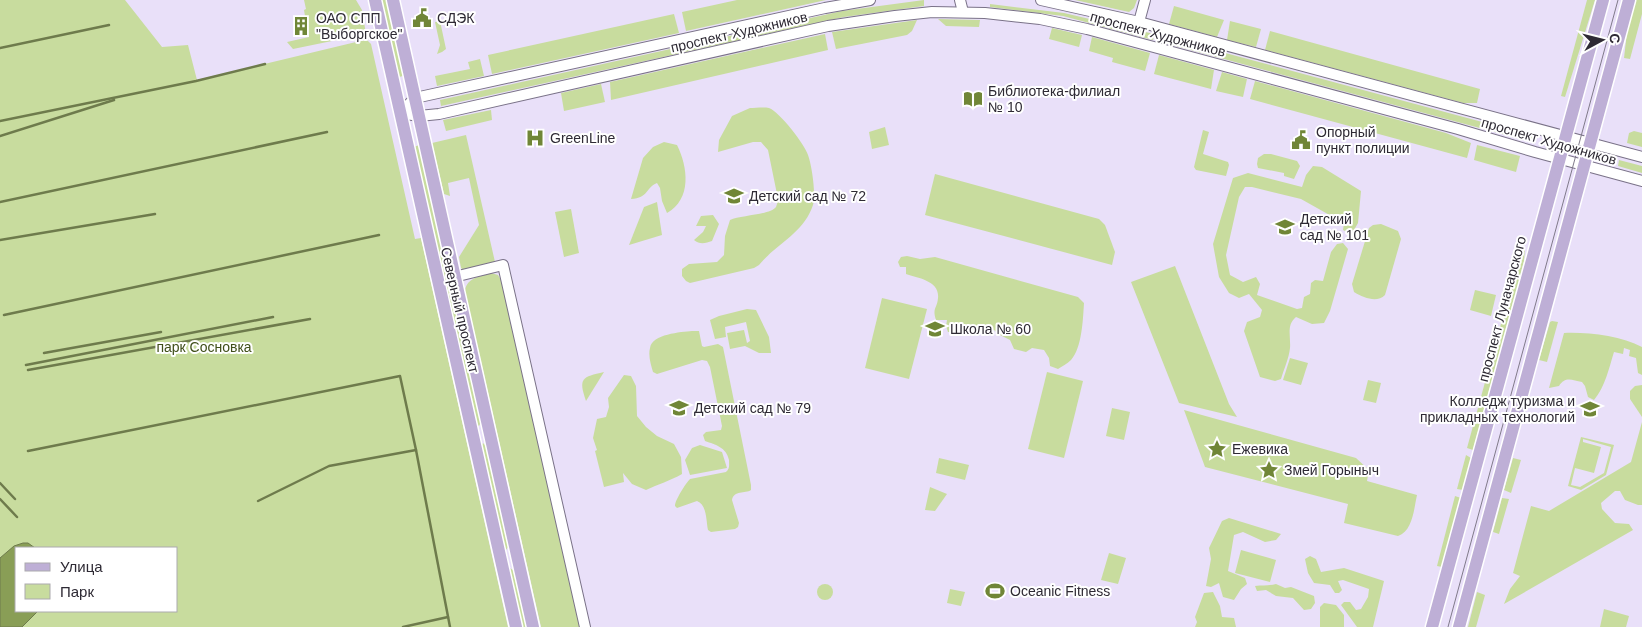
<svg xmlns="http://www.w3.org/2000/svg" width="1642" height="627" viewBox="0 0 1642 627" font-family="Helvetica,sans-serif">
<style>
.green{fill:#c8dc9e;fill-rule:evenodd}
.water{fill:#899e56;stroke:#6e7b4c}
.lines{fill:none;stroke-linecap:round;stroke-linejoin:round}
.stream{stroke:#6e7b4c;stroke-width:2.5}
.minor-casing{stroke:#7a7288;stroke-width:12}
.major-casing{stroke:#fff;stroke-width:15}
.minor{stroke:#fff;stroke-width:10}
.major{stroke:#beafd6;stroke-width:12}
.tram{stroke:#807a8a;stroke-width:1}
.labels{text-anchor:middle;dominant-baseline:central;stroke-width:4;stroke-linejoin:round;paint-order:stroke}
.poi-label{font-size:14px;fill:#2e2a34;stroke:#fff;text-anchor:start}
.street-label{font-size:14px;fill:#2e2a34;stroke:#fff}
.park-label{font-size:14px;fill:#404f1a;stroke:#fff}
</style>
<rect width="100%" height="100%" fill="#e9e0f9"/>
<!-- green -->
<g class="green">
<path d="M 0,0 L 125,0 L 162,47 L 188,45 L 197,80 L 356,42 L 367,40 L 371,44 L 415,239 L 421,238 L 508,627 L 0,627 ZM 16,548 L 176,548 L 176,611 L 16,611 Z"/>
<polygon points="304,0 356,0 362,10 366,34 293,49 287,42 309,37 306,20 303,20 303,17 305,16 304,10 306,9"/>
<polygon points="380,0 386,0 403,76 399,77"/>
<polygon points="737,0 826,0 686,31 682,12"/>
<polygon points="924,0 924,6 844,17 441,106 440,100 842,11"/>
<polygon points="1075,0 1137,0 1134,8 1129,12"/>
<polygon points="1587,0 1595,0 1565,97 1561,96"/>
<polygon points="1636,0 1642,0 1642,14 1630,59 1624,58 1627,32"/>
<polygon points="990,4 1064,13 1154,34 1153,40 1063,16 990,7"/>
<polygon points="1174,6 1224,20 1217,37 1169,24"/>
<polygon points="674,14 679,33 492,74 488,55"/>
<polygon points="938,19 980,20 979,27 946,26"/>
<polygon points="917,20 912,31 907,35 836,49 832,32"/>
<polygon points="440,21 446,49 442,52 437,54 440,45 435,22"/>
<polygon points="1230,21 1261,29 1256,47 1227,40"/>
<polygon points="1052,28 1082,35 1079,47 1049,39"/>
<polygon points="1270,31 1480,89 1477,103 1463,103 1265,50"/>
<polygon points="825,34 828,50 611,100 610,82"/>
<polygon points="1162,36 1534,136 1532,142 1161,42"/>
<polygon points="1092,37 1150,53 1145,71 1112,62 1113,58 1089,51"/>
<polygon points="1159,55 1214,70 1211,89 1154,74"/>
<polygon points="480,59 484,76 437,86 435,76 470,69 468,62"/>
<polygon points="1222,72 1247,79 1243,97 1216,91"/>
<polygon points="1255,81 1446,133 1471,143 1467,158 1250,99"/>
<polygon points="601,84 605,102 564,111 561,93"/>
<path d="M 750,108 C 755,108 764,107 769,108 C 780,112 805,145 808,155 C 812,166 816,194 813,205 C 804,233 776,244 759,265 L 754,268 L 690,283 L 686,281 L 682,276 L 682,269 L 689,264 L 717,262 L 724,255 L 725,236 L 730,220 C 741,215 770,215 776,207 C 777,205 778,200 778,199 L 768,150 L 761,142 L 753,142 L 718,152 L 719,140 L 732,116 Z"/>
<polygon points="491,110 492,120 446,131 443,120"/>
<polygon points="885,127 889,145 872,149 869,132"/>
<polygon points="1203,130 1209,132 1203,154 1228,162 1229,165 1226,176 1196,170 1194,167"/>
<polygon points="1634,131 1642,133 1642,147 1627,143 1629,133"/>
<polygon points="466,135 495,262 466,272 461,268 459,257 479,225 469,178 448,183 450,196 444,194 432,143"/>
<path d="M 664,142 L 677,145 C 688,167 692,199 667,213 L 662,201 L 660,188 L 657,183 C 645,188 649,198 631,199 L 643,158 L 653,147 Z"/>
<polygon points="419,145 481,422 479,426 476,424 414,147"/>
<polygon points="1477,145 1520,156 1516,172 1474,160"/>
<polygon points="1264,154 1271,154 1297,161 1300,166 1294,179 1284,176 1284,173 1258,168 1257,164 1258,158"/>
<polygon points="1619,160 1642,166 1642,173 1618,166"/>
<path d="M 1313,166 L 1322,167 L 1361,191 L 1358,223 L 1354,230 L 1347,232 L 1343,230 L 1345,216 L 1343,214 L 1333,217 L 1301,199 L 1252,187 L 1245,187 L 1239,197 L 1226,255 L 1230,275 L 1243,282 L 1256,277 L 1260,284 L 1257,295 L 1297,309 L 1302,308 L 1304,297 L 1310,294 L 1311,283 L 1315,280 L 1323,281 L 1331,252 L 1337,244 L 1343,243 L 1348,249 L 1330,311 L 1324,323 L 1312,324 L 1296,317 C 1286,325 1291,337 1290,348 C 1289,358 1284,369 1281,379 L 1275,381 L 1260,377 L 1244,331 L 1247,322 L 1260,317 L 1262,310 L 1249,294 L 1239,298 L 1229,293 L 1219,277 L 1213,244 L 1233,178 L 1248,173 L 1302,187 L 1306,175 Z"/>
<polygon points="935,174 1099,219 1105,225 1115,252 1112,265 925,215"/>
<polygon points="657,202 662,235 629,245 644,207"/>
<polygon points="571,209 579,253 564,257 555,212"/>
<path d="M 713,215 L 719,224 L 712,241 C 706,243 700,245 694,240 L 703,232 L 706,226 L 696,226 L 701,216 Z"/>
<path d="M 1381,224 L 1398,231 L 1401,239 L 1385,295 C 1377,303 1364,298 1354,292 L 1352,284 L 1369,228 L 1373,225 Z"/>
<polygon points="1522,247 1525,248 1524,261 1473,450 1467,448"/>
<path d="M 907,256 L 920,259 L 935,257 L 1078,297 L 1084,303 C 1083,319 1082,348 1071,360 C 1067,364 1062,366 1058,369 L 1050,366 L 1049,358 L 1044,350 L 1032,348 L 1026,352 L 1014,349 L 1010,340 L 1000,335 L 994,330 L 987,328 L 965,333 L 948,332 L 946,326 L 947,320 L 936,320 C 932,308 937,309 938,298 C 940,281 918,278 906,274 L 906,267 L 900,267 L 898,262 L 901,257 Z"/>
<polygon points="1175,266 1229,404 1237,417 1179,403 1131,282"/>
<path d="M 491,273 L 498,275 L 501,280 L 580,627 L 541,627 L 465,291 C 467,277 480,277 491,273 Z"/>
<polygon points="1475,290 1496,295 1491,316 1470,310"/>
<polygon points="882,298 927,309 909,379 865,368"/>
<polygon points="747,309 756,310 769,337 771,353 759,353 745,346 730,349 727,333 744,330 747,343 750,341 746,322 725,327 726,337 715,339 710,320 719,316"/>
<polygon points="1552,321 1558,322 1547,362 1539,360 1550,322"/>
<path d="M 692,331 L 699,331 L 702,346 L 704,347 L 718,344 L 723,347 L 751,485 L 751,490 C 745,494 734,490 732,500 L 739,523 L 738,527 L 735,529 L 711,532 L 708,530 C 706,520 707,505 697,501 L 677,508 L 675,506 C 675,500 686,483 690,479 L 726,472 C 730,468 729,466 729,460 C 726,447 716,445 705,441 L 703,435 L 706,432 L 721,430 L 722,426 L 710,367 L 707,361 L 702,360 L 657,374 L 653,372 C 651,365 648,356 650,348 C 652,334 681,332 692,331 Z"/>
<path d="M 1564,333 C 1588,332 1621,336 1642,347 L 1642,375 L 1638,373 L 1636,358 L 1629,356 L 1630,350 L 1624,348 L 1623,354 L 1614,352 C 1609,368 1605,387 1594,400 L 1588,397 L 1585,386 L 1582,382 C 1572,380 1565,376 1559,386 L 1549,388 Z"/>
<polygon points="1290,358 1308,363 1301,385 1283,380"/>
<path d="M 604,372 L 586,401 C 578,378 582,377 604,372 Z"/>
<polygon points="1047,372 1083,381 1064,458 1028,449"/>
<path d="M 624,375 L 631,376 L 636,386 L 637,416 L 646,427 L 657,436 L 674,444 L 681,457 L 682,474 C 670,481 658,484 646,490 L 632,484 L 623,473 L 624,482 L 604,487 L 595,451 L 597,450 L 593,438 L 597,419 L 606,417 L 609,407 L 608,398 Z"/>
<polygon points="1368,380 1381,383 1376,403 1363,400"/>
<polygon points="1642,385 1642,417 1630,399 1630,391 1635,386"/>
<polygon points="1112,408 1130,412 1124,440 1106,436"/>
<path d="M 1184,410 L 1356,458 L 1369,470 L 1367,481 L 1417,495 C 1414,508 1413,531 1398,536 L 1344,523 L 1348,504 L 1205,467 Z"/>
<polygon points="1642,422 1642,505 1638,505 1625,500 1620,491 1615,491 1601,503 1602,509 1615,523 1629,524 1633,530 1504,604 1510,589 1520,576 1513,573 1531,506 1549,511 1631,462"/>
<path d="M 1581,437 L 1614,445 L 1606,475 L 1581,490 L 1568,486 ZM 1583,439 L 1611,447 L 1604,473 L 1580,487 L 1571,485 L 1575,468 L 1594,473 L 1601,447 L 1583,442 Z"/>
<polygon points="483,443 486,446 508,547 506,550 503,548 481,447"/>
<polygon points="700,445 722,452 727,468 690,475 685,460 692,448"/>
<polygon points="1466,455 1471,458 1463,490 1457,489"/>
<polygon points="939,458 969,465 965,480 936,473"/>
<polygon points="1513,458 1521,460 1511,493 1504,490"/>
<polygon points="930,487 947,494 935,511 925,510"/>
<polygon points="1455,496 1461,498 1442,567 1437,566"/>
<polygon points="1502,498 1509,499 1499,534 1493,532"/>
<polygon points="1229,518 1281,534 1276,540 1265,542 1243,532 1234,535 1228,571 1245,578 1247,584 1241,589 1234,600 1223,597 1219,583 1211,587 1206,586 1211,559 1209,548 1222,521"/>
<polygon points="1241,550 1276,560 1270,582 1235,573"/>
<polygon points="1109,553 1126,558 1118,584 1101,580"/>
<polygon points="1310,556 1316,559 1321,572 1344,568 1384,581 1373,627 1357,627 1341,605 1344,602 1350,602 1356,610 1361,609 1368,597 1369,589 1343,580 1338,581 1342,590 1339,593 1335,593 1330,585 1314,583 1308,573 1305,559"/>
<polygon points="510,568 513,570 526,627 521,627 508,571"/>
<path d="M 1276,584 L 1285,588 L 1291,587 L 1314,596 L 1315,603 L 1311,609 L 1304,610 L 1293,598 L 1276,596 L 1266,590 L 1257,591 L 1255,586 C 1263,585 1268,586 1276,584 Z"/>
<circle cx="825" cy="592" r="8"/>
<polygon points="950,589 965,592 961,606 947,603"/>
<polygon points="1213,592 1220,606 1222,617 1234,618 1236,627 1195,627 1197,622 1195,617 1204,593"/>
<polygon points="1477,592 1485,595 1476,627 1468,627"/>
<polygon points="1324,603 1336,605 1344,615 1344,627 1320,627 1320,607"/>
<polygon points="1604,609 1629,616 1626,627 1600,627"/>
</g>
<!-- water -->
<polygon class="water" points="23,543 28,543 35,548 16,548 16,611 38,611 22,627 0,627 0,558 14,546"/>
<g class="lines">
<!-- stream -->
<g class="stream">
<polyline points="0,48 109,25"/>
<polyline points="0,121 196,81 265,64"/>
<polyline points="0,136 114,100"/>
<polyline points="0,202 327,132"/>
<polyline points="0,240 155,214"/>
<polyline points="4,315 379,235"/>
<polyline points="44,353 161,332"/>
<polyline points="26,365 273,317"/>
<polyline points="28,370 310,319"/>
<polyline points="28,451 400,376 416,450 450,627"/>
<polyline points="0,483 15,499"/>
<polyline points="0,499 17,517"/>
<polyline points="258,501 329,466 416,450"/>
<polyline points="403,627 448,617"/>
</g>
<!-- minor casing -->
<g class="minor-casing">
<g id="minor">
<polyline points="960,0 963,12"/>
<polyline points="1041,0 1139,22 1642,157"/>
<polyline points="1139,22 1145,0"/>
<polyline points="400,113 419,116 439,114 828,26 895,16 932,12 985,13 1040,19 1087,29 1458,129 1535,152 1642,181"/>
<polyline points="400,113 415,98 825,8 870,0"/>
<polyline points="454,277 503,265 585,627"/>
</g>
</g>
<!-- major casing -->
<g class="major-casing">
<g id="major">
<polyline points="375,0 516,627"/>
<polyline points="393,0 533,627"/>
<polyline points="1432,627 1603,0"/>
<polyline points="1459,627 1629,0"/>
</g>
</g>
<!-- minor -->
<use href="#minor" class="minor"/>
<!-- major -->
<use href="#major" class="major"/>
<!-- tram -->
<polyline class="tram" points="1448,627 1618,0"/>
</g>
<!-- icons -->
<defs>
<g id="civic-bare" transform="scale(1.5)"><path d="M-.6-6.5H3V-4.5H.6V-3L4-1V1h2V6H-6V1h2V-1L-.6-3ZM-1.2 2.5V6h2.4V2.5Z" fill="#708637" stroke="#fff" stroke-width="2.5" paint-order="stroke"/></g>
<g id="building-bare" transform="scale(1.5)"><path d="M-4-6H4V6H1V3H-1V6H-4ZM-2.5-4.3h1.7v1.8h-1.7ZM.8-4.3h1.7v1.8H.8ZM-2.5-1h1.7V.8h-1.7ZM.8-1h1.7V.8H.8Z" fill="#708637" stroke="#fff" stroke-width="2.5" paint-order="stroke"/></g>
<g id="library-bare" transform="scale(1.5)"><path d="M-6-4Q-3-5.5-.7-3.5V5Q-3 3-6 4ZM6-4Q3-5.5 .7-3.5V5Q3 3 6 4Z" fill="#708637" stroke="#fff" stroke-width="2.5" paint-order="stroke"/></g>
<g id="hospital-bare" transform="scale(1.5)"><path d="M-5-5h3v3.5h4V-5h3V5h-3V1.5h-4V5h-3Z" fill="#708637" stroke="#fff" stroke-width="2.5" paint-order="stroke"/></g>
<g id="school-bare" transform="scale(1.5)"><path d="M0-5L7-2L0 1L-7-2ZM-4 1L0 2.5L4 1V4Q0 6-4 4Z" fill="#708637" stroke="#fff" stroke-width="2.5" paint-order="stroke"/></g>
<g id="university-bare" transform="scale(1.5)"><path d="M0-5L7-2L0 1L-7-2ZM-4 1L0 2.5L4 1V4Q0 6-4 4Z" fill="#708637" stroke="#fff" stroke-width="2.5" paint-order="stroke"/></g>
<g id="sight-bare" transform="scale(1.5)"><path d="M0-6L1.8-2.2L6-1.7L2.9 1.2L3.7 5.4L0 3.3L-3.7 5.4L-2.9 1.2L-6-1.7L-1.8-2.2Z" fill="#708637" stroke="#fff" stroke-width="2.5" paint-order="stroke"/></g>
<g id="stadium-bare" transform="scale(1.5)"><path d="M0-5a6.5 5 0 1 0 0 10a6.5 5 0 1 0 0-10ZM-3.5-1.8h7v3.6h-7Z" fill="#708637" stroke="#fff" stroke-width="2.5" paint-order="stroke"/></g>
</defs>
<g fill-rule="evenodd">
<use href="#civic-bare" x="422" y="18"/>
<use href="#building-bare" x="301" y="26"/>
<use href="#library-bare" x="973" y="99"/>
<use href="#hospital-bare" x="535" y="138"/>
<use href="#civic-bare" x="1301" y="140"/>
<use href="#school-bare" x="734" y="196"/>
<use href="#school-bare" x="1285" y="227"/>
<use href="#school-bare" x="935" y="329"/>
<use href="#school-bare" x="679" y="408"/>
<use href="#university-bare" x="1590" y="409"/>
<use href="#sight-bare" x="1217" y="449"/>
<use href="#sight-bare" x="1269" y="470"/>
<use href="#stadium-bare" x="995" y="591"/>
</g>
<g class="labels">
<!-- poi labels -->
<g class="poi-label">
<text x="316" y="18">ОАО СПП<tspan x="316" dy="16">"Выборгское"</tspan></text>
<text x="437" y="18">СДЭК</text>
<text x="988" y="91">Библиотека-филиал<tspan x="988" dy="16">№ 10</tspan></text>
<text x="1316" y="132">Опорный<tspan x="1316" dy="16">пункт полиции</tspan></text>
<text x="550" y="138">GreenLine</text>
<text x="749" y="196">Детский сад № 72</text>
<text x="1300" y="219">Детский<tspan x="1300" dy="16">сад № 101</tspan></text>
<text x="950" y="329">Школа № 60</text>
<text x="1575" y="401" text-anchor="end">Колледж туризма и<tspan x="1575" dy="16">прикладных технологий</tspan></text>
<text x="694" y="408">Детский сад № 79</text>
<text x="1232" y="449">Ежевика</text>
<text x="1284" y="470">Змей Горыныч</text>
<text x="1010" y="591">Oceanic Fitness</text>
</g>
<!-- street labels -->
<g class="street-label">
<text transform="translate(739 32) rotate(-13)">проспект Художников</text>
<text transform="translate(1158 34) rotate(15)">проспект Художников</text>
<text transform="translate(1549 141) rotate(16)">проспект Художников</text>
<text transform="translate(1502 309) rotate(-75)">проспект Луначарского</text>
<text transform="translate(460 310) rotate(77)">Северный проспект</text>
</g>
<!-- park labels -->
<g class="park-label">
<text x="204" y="347">парк Сосновка</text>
</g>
</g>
<!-- legend -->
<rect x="15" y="547" width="162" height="65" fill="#ffffff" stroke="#abaaae"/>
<rect x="25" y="563" width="25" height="8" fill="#beafd6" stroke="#abaaae"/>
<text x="60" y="572" font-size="15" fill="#2e2a34">Улица</text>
<rect x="25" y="584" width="25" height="15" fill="#c8dc9e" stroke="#abaaae"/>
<text x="60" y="597" font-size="15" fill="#2e2a34">Парк</text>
<!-- north arrow -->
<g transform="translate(1602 40) rotate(83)" stroke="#ffffff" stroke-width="4" paint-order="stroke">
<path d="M0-4L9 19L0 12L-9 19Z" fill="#2e2a34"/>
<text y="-8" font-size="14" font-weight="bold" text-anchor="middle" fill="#2e2a34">С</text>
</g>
</svg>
